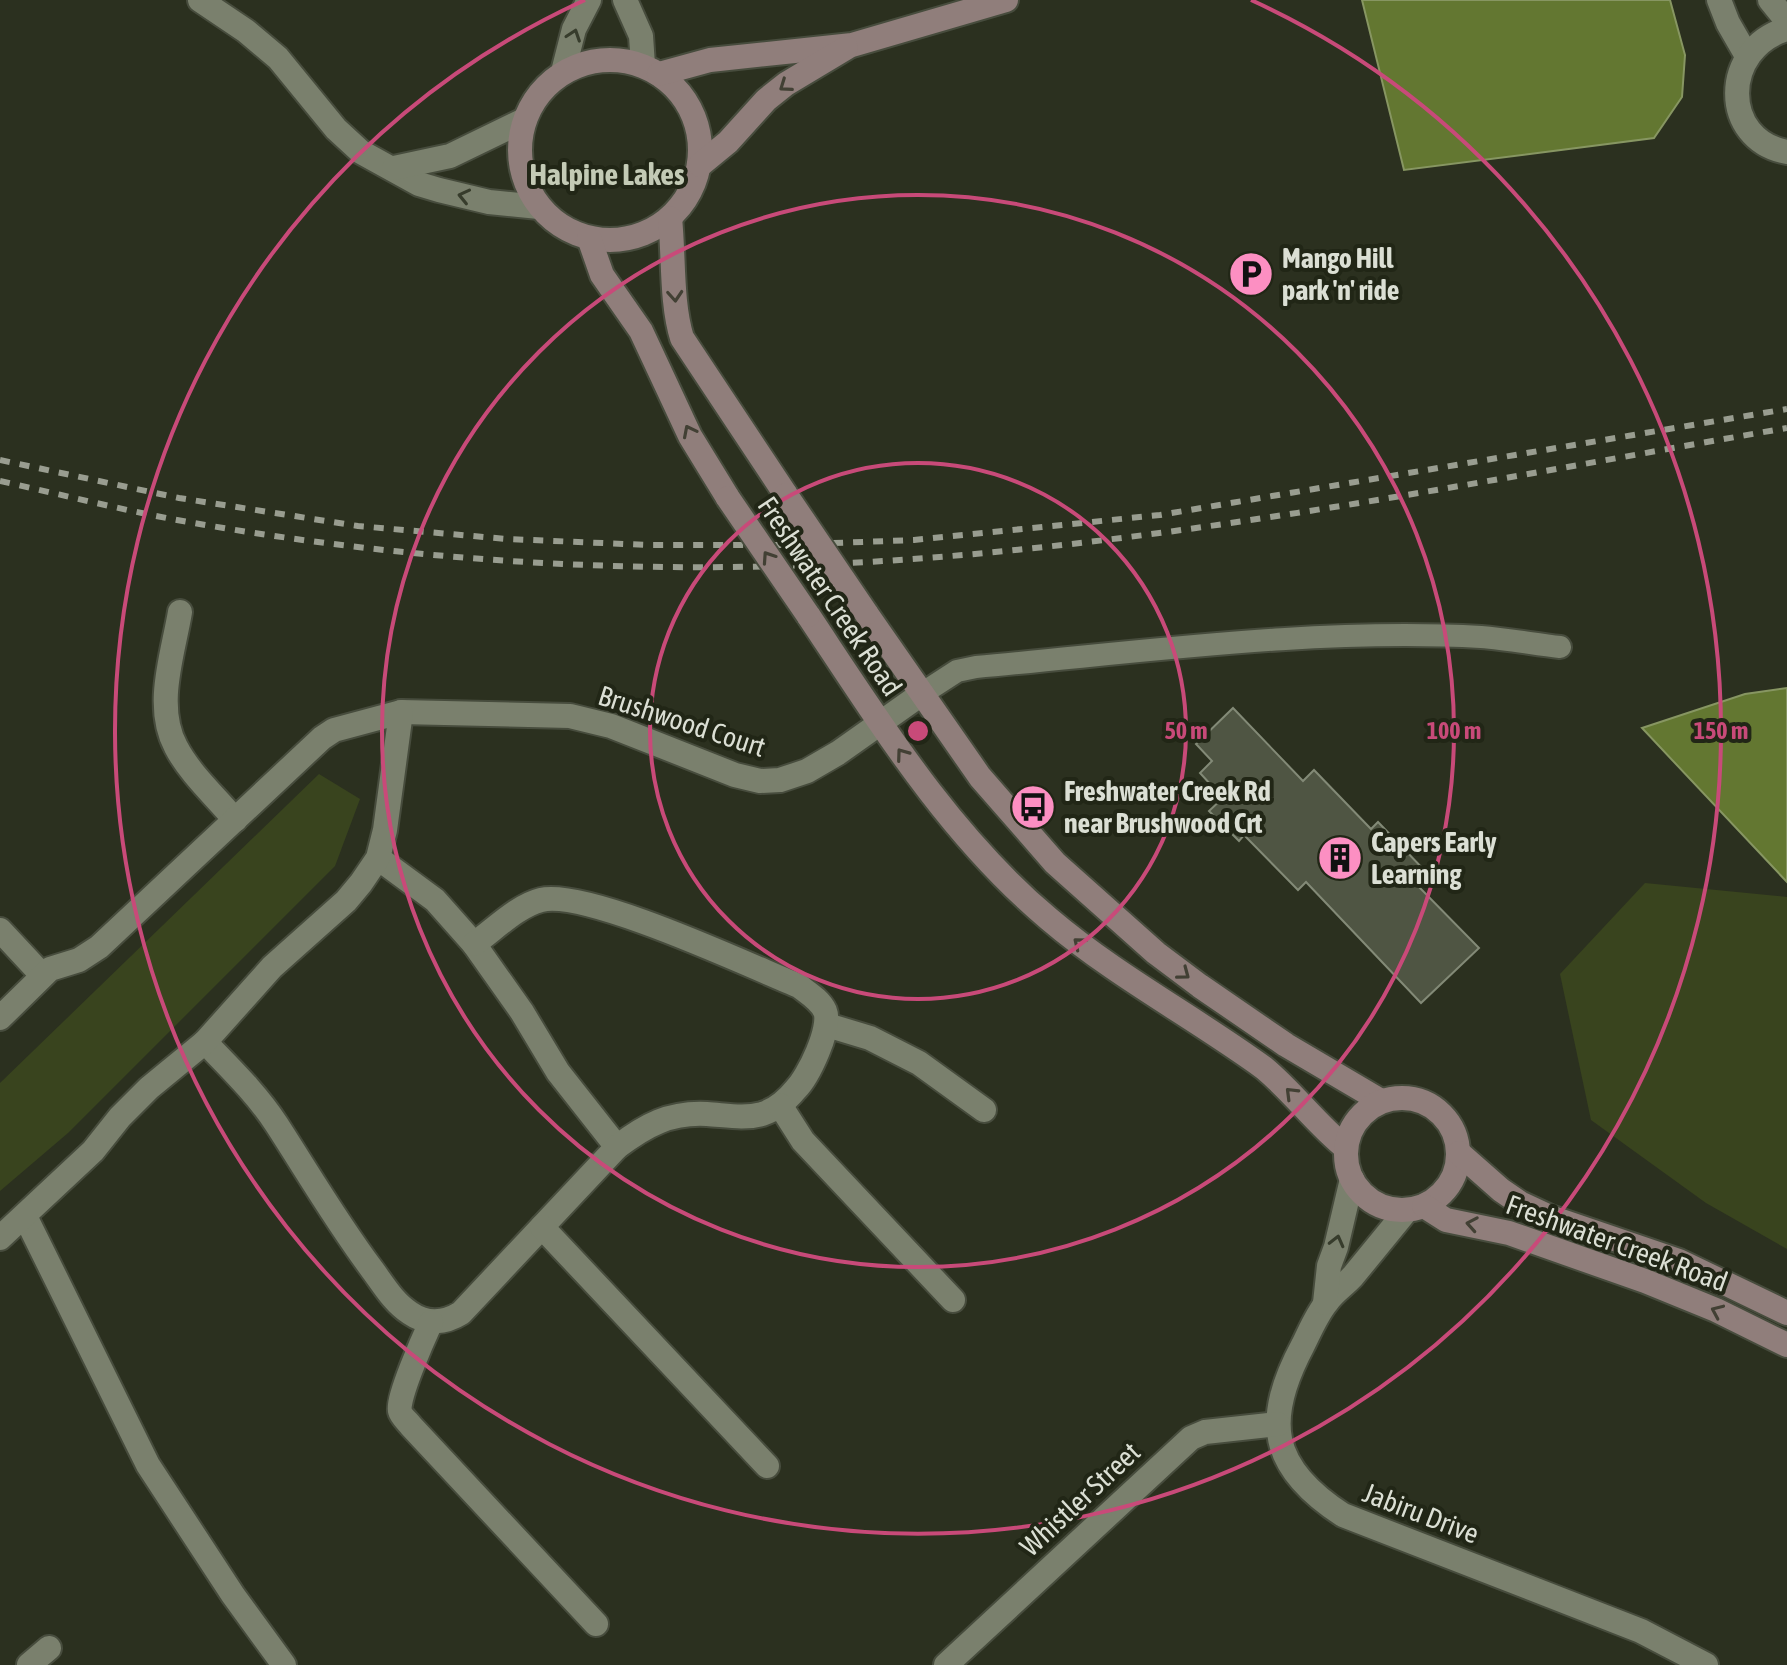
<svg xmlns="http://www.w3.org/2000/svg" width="1787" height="1665" viewBox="0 0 1787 1665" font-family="'Asap Condensed',sans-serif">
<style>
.green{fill:#39441e}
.water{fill:#637731;stroke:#879662;stroke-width:2}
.building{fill:#4f5543;stroke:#838a77;stroke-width:2}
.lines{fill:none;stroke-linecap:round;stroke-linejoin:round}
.lane-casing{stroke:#474c3d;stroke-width:26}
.street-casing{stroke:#474c3d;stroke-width:28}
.secondary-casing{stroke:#474c3d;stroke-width:28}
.lane{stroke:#7a806d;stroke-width:22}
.street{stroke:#7a806d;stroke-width:24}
.secondary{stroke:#907e7b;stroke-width:24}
.rail{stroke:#999d90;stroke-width:6;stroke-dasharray:10 10;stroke-linecap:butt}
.secondary-bridge-casing{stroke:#474c3d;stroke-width:28;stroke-linecap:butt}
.secondary-bridge{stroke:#907e7b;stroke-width:24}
.oneway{stroke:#373c2c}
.oneway2{stroke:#424034}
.ring{fill:none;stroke:#c84a79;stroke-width:4}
.labels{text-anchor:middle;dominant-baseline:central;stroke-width:8;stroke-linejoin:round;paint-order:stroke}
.poi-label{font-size:28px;font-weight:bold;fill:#dbdfd4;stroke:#212616;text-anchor:start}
.street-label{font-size:28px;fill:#dbdfd4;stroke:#212616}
.neighbourhood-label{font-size:30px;font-weight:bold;fill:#c3cab5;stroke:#212616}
.centre{fill:#c84a79;stroke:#212616;stroke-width:4}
.ring-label{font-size:24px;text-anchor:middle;font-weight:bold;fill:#c84a79;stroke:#212616;stroke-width:8;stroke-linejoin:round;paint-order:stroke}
</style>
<rect width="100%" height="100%" fill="#2b301f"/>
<!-- green -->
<g class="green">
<polygon points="319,774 360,799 335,866 68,1133 0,1191 0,1083"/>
<polygon points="1645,883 1787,897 1787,1249 1706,1203 1591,1120 1560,974"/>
</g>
<!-- water -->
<g class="water">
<polygon points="1362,0 1670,0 1685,55 1682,97 1654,138 1404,170"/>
<polygon points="1787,688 1787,882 1642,728 1745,694"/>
</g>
<!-- building -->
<polygon class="building" points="1233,708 1303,781 1314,770 1371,829 1378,822 1429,875 1418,886 1479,948 1421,1003 1306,882 1298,890 1244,835 1239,841 1209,811 1223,798 1200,773 1212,761 1196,744"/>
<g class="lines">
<!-- lane casing -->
<g class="lane-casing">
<path id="lane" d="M 920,695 L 957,671 L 976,667 C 1143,652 1313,628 1481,637 C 1507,639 1534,644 1560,647"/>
</g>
<!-- street casing -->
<g class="street-casing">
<g id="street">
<polyline points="200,0 246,31 278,58 336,129 361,152 419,184 439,190 489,202 539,207"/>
<polyline points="625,0 641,36 643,65"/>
<polyline points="1719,0 1728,23 1747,56"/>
<polyline points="1770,0 1787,21"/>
<path d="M 1787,29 C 1721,48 1720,140 1787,152"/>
<polyline points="563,72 574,29 589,0"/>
<polyline points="394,168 450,156 524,120"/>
<path d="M 180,612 C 173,654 154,706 176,747 C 190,774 216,797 235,820"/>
<polyline points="378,858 435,900 474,944 522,1012 558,1072 617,1147"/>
<polyline points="0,930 42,975"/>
<polyline points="0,1018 50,969 79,960 99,947 322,738 334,730 401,712 570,716 611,726 735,775 760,781 780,780 807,771 838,753 920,695"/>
<polyline points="827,1025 870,1038 919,1063 984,1110"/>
<path d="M 205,1042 C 230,1068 257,1094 277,1125 C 308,1173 336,1221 371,1268 C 383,1284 393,1302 410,1313 C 427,1325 445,1323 461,1313 L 617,1147 C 646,1125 670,1112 707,1114 C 725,1115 744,1119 762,1114 C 775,1110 787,1100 796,1089 C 808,1077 832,1028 825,1011 C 820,1000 808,993 799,986 C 750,966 587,889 541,900 C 517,906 494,930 474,944"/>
<polyline points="780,1105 803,1141 953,1300"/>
<path d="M 1407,1210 C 1389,1232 1371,1254 1353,1276 C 1345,1285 1334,1292 1327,1302 C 1317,1314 1310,1331 1303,1345 C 1263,1420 1269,1467 1343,1515 L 1641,1631 L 1706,1665"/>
<polyline points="25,1216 148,1465 233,1595 284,1665"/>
<polyline points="542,1227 767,1466"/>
<polyline points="0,1238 93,1151 120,1117 149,1088 205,1042 272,967 346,901 361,883 378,858 385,830 401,712"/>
<polyline points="1325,1303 1329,1266 1336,1247 1352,1179"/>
<path d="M 431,1322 C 425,1335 396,1400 400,1411 C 401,1416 408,1422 411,1426 L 596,1624"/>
<polyline points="29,1665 49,1648"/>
<polyline points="946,1665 1191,1438 1205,1432 1278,1424"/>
</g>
</g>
<!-- secondary casing -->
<g class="secondary-casing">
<g id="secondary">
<circle cx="610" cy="150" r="90"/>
<polyline points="659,74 710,60 852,45 1006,0"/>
<polyline points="700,165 728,142 766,100 786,84 846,48"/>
<path d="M 670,218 C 674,256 671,303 682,338 L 786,495"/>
<polyline points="589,238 602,275 641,331 690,436 728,498"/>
<polyline points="866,613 980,777 1055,863 1156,953 1200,986 1286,1045 1381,1101"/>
<path d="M 808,615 C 880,723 949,835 1049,919 C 1116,976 1194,1017 1264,1068 C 1294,1093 1316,1124 1346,1148"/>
<circle cx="1402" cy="1154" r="56"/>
<polyline points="1459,1153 1501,1190 1520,1203 1550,1217 1679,1261 1787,1313"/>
<polyline points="1424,1206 1446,1220 1509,1233 1645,1281 1716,1310 1787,1345"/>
</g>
</g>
<!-- lane -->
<use href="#lane" class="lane"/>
<!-- street -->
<use href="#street" class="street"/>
<!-- secondary -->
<use href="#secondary" class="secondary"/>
<!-- rail -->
<g class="rail">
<polyline points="0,460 179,498 358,526 507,539 649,545 780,545 914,540 1160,515 1787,409"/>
<path d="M 0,481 C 59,494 118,509 177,520 C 337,549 502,565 664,567 C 1041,572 1417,492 1787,428"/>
</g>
<!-- secondary-bridge casing -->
<g class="secondary-bridge-casing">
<g id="secondary-bridge">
<polyline points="786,495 866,613"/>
<polyline points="728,498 808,615"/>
</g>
</g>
<!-- secondary-bridge -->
<use href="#secondary-bridge" class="secondary-bridge"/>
</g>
<!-- one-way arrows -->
<defs><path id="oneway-chevron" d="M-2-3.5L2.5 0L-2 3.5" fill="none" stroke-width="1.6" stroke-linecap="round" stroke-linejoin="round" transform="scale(2)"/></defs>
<g class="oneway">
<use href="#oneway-chevron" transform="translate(574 35) rotate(-71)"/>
<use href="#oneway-chevron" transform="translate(464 196) rotate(-167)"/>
<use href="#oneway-chevron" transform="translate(1337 1241) rotate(-76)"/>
</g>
<g class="oneway2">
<use href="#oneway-chevron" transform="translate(785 86) rotate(145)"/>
<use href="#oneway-chevron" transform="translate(675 296) rotate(86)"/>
<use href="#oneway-chevron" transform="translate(689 431) rotate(-117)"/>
<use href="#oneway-chevron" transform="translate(768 557) rotate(-124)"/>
<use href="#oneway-chevron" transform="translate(902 754) rotate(-126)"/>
<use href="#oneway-chevron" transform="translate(1079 943) rotate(-141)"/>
<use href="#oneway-chevron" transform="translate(1184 974) rotate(37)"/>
<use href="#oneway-chevron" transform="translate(1291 1093) rotate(-135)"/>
<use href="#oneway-chevron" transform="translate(1472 1224) rotate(-170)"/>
<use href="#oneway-chevron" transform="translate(1717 1311) rotate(-156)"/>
</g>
<!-- distance rings -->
<g class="ring">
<circle cx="918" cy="731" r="268"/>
<circle cx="918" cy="731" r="536"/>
<path d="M1251 0A803 803 0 1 1 585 0"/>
</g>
<!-- icons -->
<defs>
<g id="parking-disc" transform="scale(2.3)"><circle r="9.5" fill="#fc8fc2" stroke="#212616"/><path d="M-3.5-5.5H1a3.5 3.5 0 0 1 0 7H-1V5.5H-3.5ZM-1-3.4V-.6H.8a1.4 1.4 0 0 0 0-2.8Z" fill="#111"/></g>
<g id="bus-disc" transform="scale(2.3)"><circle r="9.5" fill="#fc8fc2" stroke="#212616"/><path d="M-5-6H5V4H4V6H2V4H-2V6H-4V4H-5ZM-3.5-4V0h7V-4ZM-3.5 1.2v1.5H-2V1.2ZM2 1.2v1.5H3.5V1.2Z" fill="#111"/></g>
<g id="building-disc" transform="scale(2.3)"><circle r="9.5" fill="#fc8fc2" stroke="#212616"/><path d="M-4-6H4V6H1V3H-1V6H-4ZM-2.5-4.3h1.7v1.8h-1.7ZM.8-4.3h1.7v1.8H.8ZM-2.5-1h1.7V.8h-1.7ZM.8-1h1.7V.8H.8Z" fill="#111"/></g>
</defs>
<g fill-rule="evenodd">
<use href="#parking-disc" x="1251" y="274"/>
<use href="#bus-disc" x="1033" y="807"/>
<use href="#building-disc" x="1340" y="858"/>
</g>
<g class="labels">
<!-- poi labels -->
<g class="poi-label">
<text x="1282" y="258">Mango Hill<tspan x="1282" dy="32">park 'n' ride</tspan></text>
<text x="1064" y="791">Freshwater Creek Rd<tspan x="1064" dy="32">near Brushwood Crt</tspan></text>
<text x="1371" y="842">Capers Early<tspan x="1371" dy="32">Learning</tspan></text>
</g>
<!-- street labels -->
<g class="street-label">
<text transform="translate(830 596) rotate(56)">Freshwater Creek Road</text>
<text transform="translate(682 721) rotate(18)">Brushwood Court</text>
<text transform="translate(1617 1243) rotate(20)">Freshwater Creek Road</text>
<text transform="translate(1080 1499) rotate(-43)">Whistler Street</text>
<text transform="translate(1421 1513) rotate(21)">Jabiru Drive</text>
</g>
<!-- neighbourhood labels -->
<g class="neighbourhood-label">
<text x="607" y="174">Halpine Lakes</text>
</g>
</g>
<circle cx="918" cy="731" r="12" class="centre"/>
<g class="ring-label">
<text x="1186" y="739">50 m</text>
<text x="1454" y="739">100 m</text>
<text x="1721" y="739">150 m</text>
</g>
</svg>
